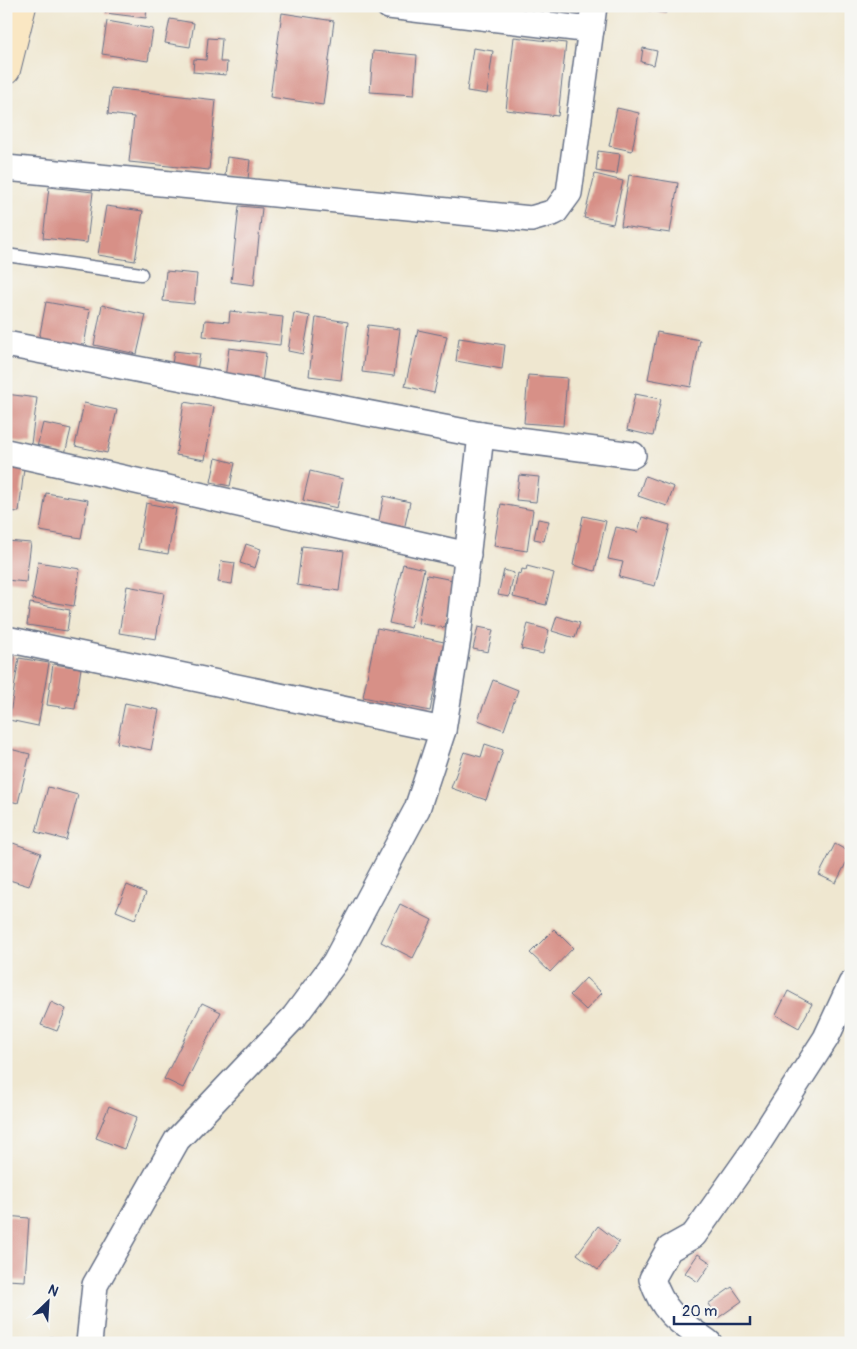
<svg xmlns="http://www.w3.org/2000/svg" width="857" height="1349" viewBox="0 0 857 1349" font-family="Pangolin,sans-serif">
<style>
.building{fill:#d79087}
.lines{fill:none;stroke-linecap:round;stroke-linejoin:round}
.service-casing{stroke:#656f86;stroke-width:15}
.minor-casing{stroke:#656f86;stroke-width:28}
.secondary-casing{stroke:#656f86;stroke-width:30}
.service{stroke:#fff;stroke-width:12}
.minor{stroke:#fff;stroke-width:25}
.secondary{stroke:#fae7c3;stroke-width:28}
</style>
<rect width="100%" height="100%" fill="#f6f6f2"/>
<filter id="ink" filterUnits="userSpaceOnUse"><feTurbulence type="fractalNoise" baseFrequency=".02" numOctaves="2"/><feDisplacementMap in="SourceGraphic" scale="10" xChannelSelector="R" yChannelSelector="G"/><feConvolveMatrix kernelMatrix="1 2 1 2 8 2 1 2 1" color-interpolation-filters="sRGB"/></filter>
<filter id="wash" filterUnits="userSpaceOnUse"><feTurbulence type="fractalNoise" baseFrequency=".0096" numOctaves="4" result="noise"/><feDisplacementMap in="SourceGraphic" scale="20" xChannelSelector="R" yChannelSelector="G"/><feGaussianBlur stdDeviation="1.12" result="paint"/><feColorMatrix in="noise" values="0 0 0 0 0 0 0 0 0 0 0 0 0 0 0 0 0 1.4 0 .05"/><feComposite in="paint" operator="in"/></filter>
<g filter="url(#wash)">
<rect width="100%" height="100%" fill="#efe7d0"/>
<g id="blocks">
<!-- building -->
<g class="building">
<polygon points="106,6 147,6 146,18 105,13"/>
<polygon points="644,6 666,6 666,13 644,10"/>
<polygon points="282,13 334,21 323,105 270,97"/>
<polygon points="170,19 194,23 190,47 165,43"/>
<polygon points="107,21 153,29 148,61 102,54"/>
<polygon points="514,37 566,43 558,116 506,110"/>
<polygon points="208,38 222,39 220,62 227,62 226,75 193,72 194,59 206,60"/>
<polygon points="473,48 493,51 487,94 467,91"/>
<polygon points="643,48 657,51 654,65 641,62"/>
<polygon points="373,51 417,55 414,95 370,92"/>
<polygon points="111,88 216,100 209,170 129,162 134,117 108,114"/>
<polygon points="617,108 639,113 632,151 609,146"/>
<polygon points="598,151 620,154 617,174 596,171"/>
<polygon points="227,157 250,160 248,179 225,176"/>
<polygon points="595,174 623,181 613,224 584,218"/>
<polygon points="629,175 678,183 670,233 621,226"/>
<polygon points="49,187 93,192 87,243 43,238"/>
<polygon points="106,206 143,211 135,261 98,255"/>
<polygon points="239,206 262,208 254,285 231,282"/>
<polygon points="166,271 197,274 194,304 163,301"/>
<polygon points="46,302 90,310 83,352 38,344"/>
<polygon points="102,305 146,315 137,354 94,345"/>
<polygon points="230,311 283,317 280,345 203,336 205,320 229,322"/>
<polygon points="294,313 310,316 303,354 288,351"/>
<polygon points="316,317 348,322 341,380 309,376"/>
<polygon points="368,325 400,329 394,376 362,372"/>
<polygon points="418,330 447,336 434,393 405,386"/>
<polygon points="657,332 700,340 691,387 648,379"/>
<polygon points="459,338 505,345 502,369 456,361"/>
<polygon points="229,348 266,353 262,383 225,378"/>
<polygon points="174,351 200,354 196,375 171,371"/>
<polygon points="528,375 567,378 563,426 524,423"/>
<polygon points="6,394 37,398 31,444 6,441"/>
<polygon points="635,394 661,399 653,436 627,430"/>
<polygon points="184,402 214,407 205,460 176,455"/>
<polygon points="84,403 117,410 107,453 75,446"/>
<polygon points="43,423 71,429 65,454 37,447"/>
<polygon points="216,458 235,463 230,486 211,482"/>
<polygon points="6,466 24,468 19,512 6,511"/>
<polygon points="310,471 343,479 337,508 303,500"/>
<polygon points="519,475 539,477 536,502 516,500"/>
<polygon points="645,476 674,487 667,506 638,496"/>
<polygon points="46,493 88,500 81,538 40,531"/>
<polygon points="384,496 410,502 404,530 378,525"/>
<polygon points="146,503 176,509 168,554 138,549"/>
<polygon points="501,504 533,510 527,551 494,546"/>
<polygon points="583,516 606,521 595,571 573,565"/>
<polygon points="642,517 670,525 655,586 619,577 623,562 608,559 616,527 638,532"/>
<polygon points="538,519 549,521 544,541 534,539"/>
<polygon points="6,541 31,543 26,582 6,580"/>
<polygon points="246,544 261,549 255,568 240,563"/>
<polygon points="302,546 344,551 339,591 297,585"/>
<polygon points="221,561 235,563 232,584 218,582"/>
<polygon points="38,562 80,569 74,606 32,599"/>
<polygon points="403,564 424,569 411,628 389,623"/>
<polygon points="527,566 554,573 546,605 513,597 518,573 521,574 522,569 526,570"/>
<polygon points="504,570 514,573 509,597 498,595"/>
<polygon points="427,575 453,580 445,628 418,623"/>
<polygon points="127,586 164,593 156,639 119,633"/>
<polygon points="30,603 70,610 67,631 27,625"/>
<polygon points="557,616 580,623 575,638 552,631"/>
<polygon points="528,624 549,630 543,654 521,649"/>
<polygon points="478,627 493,630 488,652 473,649"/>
<polygon points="377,628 444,642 430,711 363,697"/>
<polygon points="6,654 15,656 7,712 6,712"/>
<polygon points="19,658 49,663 38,726 9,720"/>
<polygon points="53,664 81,668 75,709 47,705"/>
<polygon points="493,680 518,690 504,730 478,720"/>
<polygon points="125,703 159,710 151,750 117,743"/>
<polygon points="485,744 503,750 486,800 451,788 464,752 481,757"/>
<polygon points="6,748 30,754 18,803 6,800"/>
<polygon points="48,787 78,795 66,840 36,832"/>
<polygon points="13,843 41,853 29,886 6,879 6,862"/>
<polygon points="835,844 851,853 836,883 819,875"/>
<polygon points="127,885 146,893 135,919 116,911"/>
<polygon points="400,904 432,920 413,958 381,942"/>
<polygon points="554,929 573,948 550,972 530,953"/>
<polygon points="586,978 602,993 586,1010 570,995"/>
<polygon points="788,991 812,1004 799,1028 776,1015"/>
<polygon points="51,1002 66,1009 57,1031 41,1025"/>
<polygon points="202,1003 221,1012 183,1088 164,1079"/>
<polygon points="109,1106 137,1117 124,1149 96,1138"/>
<polygon points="6,1216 29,1218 25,1281 6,1280"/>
<polygon points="598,1226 619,1242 598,1270 577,1254"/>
<polygon points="698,1254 711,1263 698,1282 685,1273"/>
<polygon points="732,1287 742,1301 718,1318 708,1304"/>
<polygon points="50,1337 81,1341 80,1343 49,1343"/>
</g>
</g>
</g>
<g filter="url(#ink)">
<use href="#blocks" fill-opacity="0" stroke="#656f86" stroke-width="1"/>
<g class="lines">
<!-- service casing -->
<g class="service-casing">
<polyline id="service" points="6,255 141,274"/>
</g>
<!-- minor casing -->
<g class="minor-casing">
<g id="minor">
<polyline points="389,6 591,30"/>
<polyline points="6,168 531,219 555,212 569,193 594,6"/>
<polyline points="6,344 481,435 633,455"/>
<polyline points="6,452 468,555"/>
<polyline points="6,639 443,730"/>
<polyline points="89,1343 95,1285 177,1140 294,1017 335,962 417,809 443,730 458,638 481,435"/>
<path d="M 709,1343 C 680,1322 664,1315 652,1279 L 669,1249 L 694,1235 L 754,1150 L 826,1038 L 851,984"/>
</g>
</g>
<!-- secondary casing -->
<g class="secondary-casing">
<polyline id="secondary" points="6,70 22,6"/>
</g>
<!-- service -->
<use href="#service" class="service"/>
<!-- minor -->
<use href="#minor" class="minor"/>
<!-- secondary -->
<use href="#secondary" class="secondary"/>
</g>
</g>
<!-- margin -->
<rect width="857" height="1349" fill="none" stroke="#f6f6f2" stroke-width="25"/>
<!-- north arrow -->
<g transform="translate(48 1302) rotate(25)" stroke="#f6f6f2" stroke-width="4" paint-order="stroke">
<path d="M0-4L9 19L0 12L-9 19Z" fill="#1b2f5e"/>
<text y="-8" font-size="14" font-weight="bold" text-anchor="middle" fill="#1b2f5e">N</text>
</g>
<!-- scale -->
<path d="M674 1316v8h76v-8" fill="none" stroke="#1b2f5e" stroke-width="2.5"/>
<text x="682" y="1316" font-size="15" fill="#1b2f5e" stroke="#f6f6f2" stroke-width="4" paint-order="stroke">20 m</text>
</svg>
